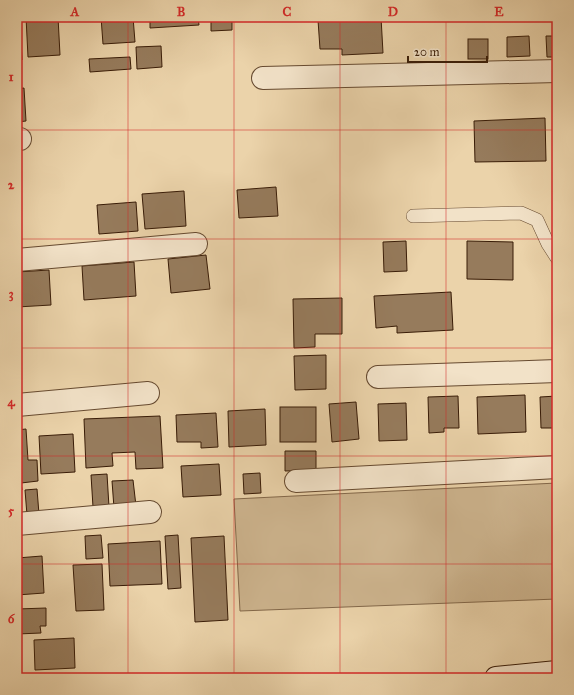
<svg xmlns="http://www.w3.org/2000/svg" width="574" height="695" viewBox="0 0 574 695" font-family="'IM FELL Great Primer',serif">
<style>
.green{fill:#cdb48e;stroke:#83684a}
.building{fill:#967b5c;stroke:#391c07}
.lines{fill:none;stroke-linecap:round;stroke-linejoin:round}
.lane-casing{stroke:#664a30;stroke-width:14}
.street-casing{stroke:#664a30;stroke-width:24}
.secondary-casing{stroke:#391c07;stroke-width:24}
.lane{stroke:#f2e2c8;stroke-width:13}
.street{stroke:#f2e2c8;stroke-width:22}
.secondary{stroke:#f2e2c8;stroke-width:22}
.grid{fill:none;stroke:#d62828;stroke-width:1;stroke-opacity:0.55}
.neatline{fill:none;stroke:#d62828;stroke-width:1.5}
.grid-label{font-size:13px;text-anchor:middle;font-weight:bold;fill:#d62828}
</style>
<rect width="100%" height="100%" fill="#ebd3aa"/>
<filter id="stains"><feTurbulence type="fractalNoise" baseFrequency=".005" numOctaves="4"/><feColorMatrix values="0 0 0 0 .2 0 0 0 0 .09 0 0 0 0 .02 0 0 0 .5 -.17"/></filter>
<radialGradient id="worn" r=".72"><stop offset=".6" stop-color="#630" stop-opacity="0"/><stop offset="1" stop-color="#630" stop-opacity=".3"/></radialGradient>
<!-- green -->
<polygon class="green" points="557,483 557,599 240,611 234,499"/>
<!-- building -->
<g class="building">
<polygon points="26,17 58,17 60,55 28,57"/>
<polygon points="101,17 133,17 135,42 103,44"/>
<polygon points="150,17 198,17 199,25 150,28"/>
<polygon points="211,17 273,17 273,20 232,21 232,30 211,31"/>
<polygon points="340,17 381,17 383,53 342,55 342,49 320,49 318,20 340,19"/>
<polygon points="20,18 22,60 17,60 17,19"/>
<polygon points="529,36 530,56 507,57 507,37"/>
<polygon points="546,36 557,36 557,57 547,57"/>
<rect x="468" y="39" width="20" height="20"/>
<polygon points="161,46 162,67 137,69 136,47"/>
<polygon points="130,57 131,69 90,72 89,59"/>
<polygon points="24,88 26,121 17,122 17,89"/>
<polygon points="545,118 546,161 475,162 474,121"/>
<polygon points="276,187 278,216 239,218 237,190"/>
<polygon points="184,191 186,226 145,229 142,194"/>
<polygon points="136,202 138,231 99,234 97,205"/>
<polygon points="406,241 407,271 384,272 383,242"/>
<polygon points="467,241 513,242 513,280 467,279"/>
<polygon points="206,255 210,289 171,293 168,259"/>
<polygon points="134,262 136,296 84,300 82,266"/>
<polygon points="49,270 51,305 17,307 17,272"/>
<polygon points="451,292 453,330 397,333 397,326 376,328 374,296"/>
<polygon points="342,298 342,334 315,334 315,347 294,348 293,299"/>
<polygon points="326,355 326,389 295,390 294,356"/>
<polygon points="525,395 526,432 478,434 477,397"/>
<polygon points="458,396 459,428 444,428 444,432 429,433 428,397"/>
<polygon points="557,396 557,428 541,428 540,397"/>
<polygon points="356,402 359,439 332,442 329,404"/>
<polygon points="406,403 407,440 379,441 378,404"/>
<rect x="280" y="407" width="36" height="35"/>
<polygon points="265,409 266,445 229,447 228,411"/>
<polygon points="216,413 218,447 201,448 201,442 177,442 176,415"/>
<polygon points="160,416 163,468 136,469 135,452 112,453 113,466 86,468 84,419"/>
<polygon points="26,429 28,460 37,460 38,481 21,483 22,490 17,490 17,430"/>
<polygon points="73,434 75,472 41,474 39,436"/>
<polygon points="285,451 316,451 316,470 285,471"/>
<polygon points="219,464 221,495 183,497 181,466"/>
<polygon points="260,473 261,493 244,494 243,474"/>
<polygon points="107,474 109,507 93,507 91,475"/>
<polygon points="133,480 136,506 114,508 112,481"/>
<polygon points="37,489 39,514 27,515 25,490"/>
<polygon points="101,535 103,558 86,559 85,536"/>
<polygon points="178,535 181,588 168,589 165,536"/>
<polygon points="224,536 228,620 195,622 191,538"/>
<polygon points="160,541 162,584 110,586 108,544"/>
<polygon points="42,556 44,593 17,595 17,558"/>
<polygon points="102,564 104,610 76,611 73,565"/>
<polygon points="46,608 46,626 40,626 41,633 17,634 17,609"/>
<polygon points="74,638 75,668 35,670 34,640"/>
</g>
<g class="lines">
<!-- lane casing -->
<g class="lane-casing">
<polyline id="lane" points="413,216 521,213 537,220 548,244 557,258"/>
</g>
<!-- street casing -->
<g class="street-casing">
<g id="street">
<polyline points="263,78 557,71"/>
<polyline points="17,139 20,139"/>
<polyline points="17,260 196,244"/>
<polyline points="378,377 557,371"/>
<polyline points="17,405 148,393"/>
<polyline points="296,481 557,467"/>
<polyline points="17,524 150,512"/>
</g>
</g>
<!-- secondary casing -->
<g class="secondary-casing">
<polyline id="secondary" points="496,678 557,672"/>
</g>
<!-- lane -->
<use href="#lane" class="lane"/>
<!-- street -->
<use href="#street" class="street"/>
<!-- secondary -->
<use href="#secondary" class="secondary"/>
</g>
<!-- grid -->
<path class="grid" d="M 128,17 L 128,678M 234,17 L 234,678M 340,17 L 340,678M 446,17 L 446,678M 17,130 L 557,130M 17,239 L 557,239M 17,348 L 557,348M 17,456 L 557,456M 17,564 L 557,564"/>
<!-- margin -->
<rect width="574" height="695" fill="none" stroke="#ebd3aa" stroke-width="44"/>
<!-- scale -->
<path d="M408 56v6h79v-6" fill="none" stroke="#391c07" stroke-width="2"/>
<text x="414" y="56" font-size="12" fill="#391c07" stroke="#f2e2c8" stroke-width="3" paint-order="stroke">20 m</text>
<rect x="22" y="22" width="530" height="651" class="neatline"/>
<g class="grid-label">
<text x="75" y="16">A</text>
<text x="181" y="16">B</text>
<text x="287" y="16">C</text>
<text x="393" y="16">D</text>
<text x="499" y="16">E</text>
<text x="11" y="81">1</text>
<text x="11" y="189">2</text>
<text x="11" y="298">3</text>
<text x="11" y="406">4</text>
<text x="11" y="515">5</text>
<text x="11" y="623">6</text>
</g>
<rect width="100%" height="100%" filter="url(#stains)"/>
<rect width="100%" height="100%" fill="url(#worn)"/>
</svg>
